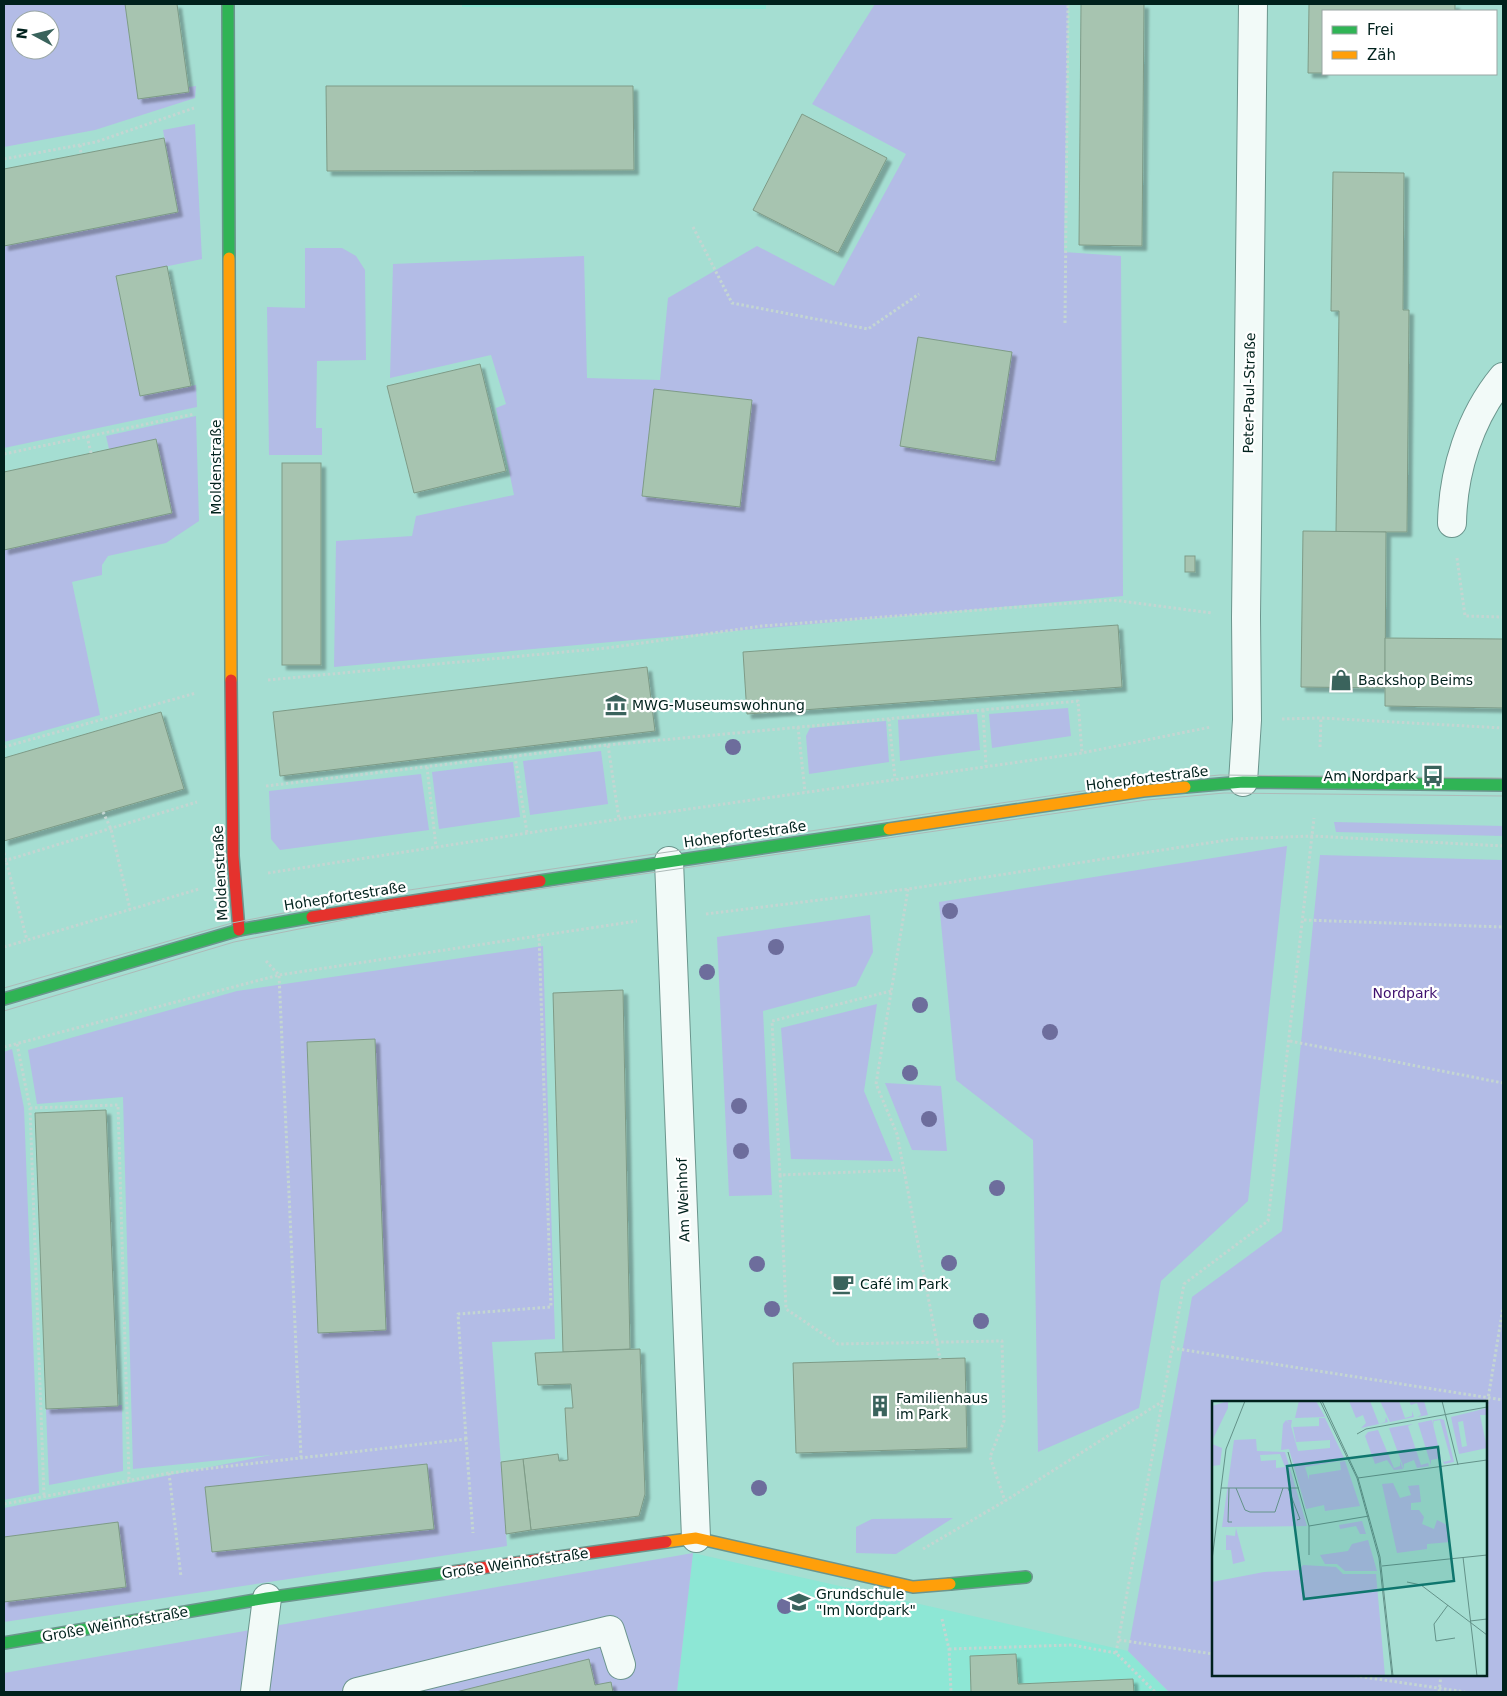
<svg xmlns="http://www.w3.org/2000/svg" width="1507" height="1696" viewBox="0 0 1507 1696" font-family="'DejaVu Sans',sans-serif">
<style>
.built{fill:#8de7d5}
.green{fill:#b3bce6;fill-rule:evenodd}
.building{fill:#a7c4b0;stroke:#7e9b87;filter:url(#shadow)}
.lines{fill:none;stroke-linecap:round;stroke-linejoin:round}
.street-casing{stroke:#6b958d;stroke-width:30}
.fast-casing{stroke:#6b958d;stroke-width:14}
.slow-casing{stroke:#6b958d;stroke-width:14}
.jam-casing{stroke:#6b958d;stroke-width:14}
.path{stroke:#c4d6d2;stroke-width:3;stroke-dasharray:2.5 2.5;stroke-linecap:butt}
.street{stroke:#f2faf8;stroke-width:28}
.fast{stroke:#30b455;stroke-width:11}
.slow{stroke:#ff9f0a;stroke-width:11}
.jam{stroke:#e5322d;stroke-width:11}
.tram{stroke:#adbab8;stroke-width:1}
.tree{fill:#6d6d9c}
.labels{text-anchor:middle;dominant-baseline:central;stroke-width:4.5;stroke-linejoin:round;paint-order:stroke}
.street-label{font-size:14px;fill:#00211c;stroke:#fff}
.poi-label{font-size:14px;fill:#00211c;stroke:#fff;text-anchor:start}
.park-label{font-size:14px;fill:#3f116f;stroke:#fff}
.inset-road{fill:none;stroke:#639289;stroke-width:1}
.view{fill:#0f766e;fill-opacity:0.15;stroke:#0f766e;stroke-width:2.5}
.inset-edge{fill:none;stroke:#00211c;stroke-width:2.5}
</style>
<defs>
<filter id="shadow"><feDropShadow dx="4.5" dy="4.5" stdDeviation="1" flood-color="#0004"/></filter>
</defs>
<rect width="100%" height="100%" fill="#a5ded2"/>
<!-- built -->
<g class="built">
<polygon points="462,4 766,4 766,9 462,7"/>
<polygon points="693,1553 1128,1651 1169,1692 677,1692"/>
</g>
<!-- green -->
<g class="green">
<path d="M 4,4 L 125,4 L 138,99 L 189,92 L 189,87 L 196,86 L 195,98 L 95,130 L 4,147 ZM 20,20 L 50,20 L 50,50 L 20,50 Z"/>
<polygon points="875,4 1068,4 1064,252 1121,256 1123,596 334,667 336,541 412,536 416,516 514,495 496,408 506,404 491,355 390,378 393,264 584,256 587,378 660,380 668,298 757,246 834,286 906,154 812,104"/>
<polygon points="195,124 202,259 116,277 140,396 196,385 197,407 4,448 4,246 178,212 163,130"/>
<polygon points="305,248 342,248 356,256 365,270 366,360 317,361 316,428 322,428 322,455 269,455 267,307 305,308"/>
<polygon points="196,416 199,521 166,543 108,556 102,565 102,575 72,582 100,715 4,742 4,550 172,513 156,439 109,449 106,436"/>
<polygon points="1068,708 1071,736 992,748 989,714"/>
<polygon points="977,714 980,750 900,761 898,720"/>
<polygon points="886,721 889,762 809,774 806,736 810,728"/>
<polygon points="601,751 608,804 530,815 523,761"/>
<polygon points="513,762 520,817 439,829 432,772"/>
<polygon points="421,774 429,830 280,850 271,839 269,791"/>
<polygon points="1334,822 1503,826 1503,836 1336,832"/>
<polygon points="1287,846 1248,1201 1161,1281 1139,1408 1038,1452 1033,1140 956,1080 939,902"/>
<path d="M 1320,855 L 1503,860 L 1503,1692 L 1169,1692 L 1128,1651 L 1192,1297 L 1282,1231 ZM 1213,1402 L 1486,1402 L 1486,1675 L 1213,1675 Z"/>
<polygon points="870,915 873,952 856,986 763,1011 772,1195 729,1196 717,937"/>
<polygon points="543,946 555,1339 492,1342 507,1546 4,1622 4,1508 271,1455 133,1469 123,1097 37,1104 28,1050 237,991"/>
<polygon points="877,1004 864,1091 893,1161 791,1159 781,1028"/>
<polygon points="12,1049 24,1108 39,1493 4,1500 4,1052"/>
<polygon points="885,1083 941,1086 947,1151 912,1150"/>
<polygon points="122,1405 123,1471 49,1485 46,1409"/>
<polygon points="953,1518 896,1554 856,1553 856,1527 872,1519"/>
<polygon points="693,1553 677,1692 4,1692 4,1673"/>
</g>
<!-- building -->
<g class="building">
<polygon points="125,4 177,4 189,92 138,99"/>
<polygon points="1081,4 1144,4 1142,246 1079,245"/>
<polygon points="1309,4 1455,4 1455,11 1323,11 1323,73 1308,73"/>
<polygon points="326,86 633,86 634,170 327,171"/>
<polygon points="802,114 887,158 838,253 753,210"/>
<polygon points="164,138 178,212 4,246 4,169"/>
<polygon points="1333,172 1404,173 1403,310 1409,310 1407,532 1336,532 1339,311 1331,311"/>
<polygon points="167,266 191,386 140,396 116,276"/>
<polygon points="918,337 1012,352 995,461 900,446"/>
<polygon points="480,364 506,471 414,493 387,386"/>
<polygon points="654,389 752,400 740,507 642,496"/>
<polygon points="156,439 172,513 4,550 4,472"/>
<rect x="282" y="463" width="39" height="202"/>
<polygon points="1303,531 1386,532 1385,688 1301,687"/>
<rect x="1185" y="556" width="10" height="16"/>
<polygon points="1118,625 1122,687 747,714 743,652"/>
<polygon points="1385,638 1503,639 1503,708 1385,706"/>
<polygon points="647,667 655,731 280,776 273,712"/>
<polygon points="161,712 184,789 4,841 4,758"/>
<polygon points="623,990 630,1349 563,1352 553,993"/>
<polygon points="375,1039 386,1330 318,1333 307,1042"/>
<polygon points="106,1110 118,1406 46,1409 35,1113"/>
<polygon points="640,1349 645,1494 639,1516 531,1530 523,1459 558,1454 559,1461 568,1460 565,1408 573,1408 571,1384 538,1385 535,1353"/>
<polygon points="965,1358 967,1448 796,1453 793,1363"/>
<polygon points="523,1459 531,1530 506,1534 501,1462"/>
<polygon points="427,1464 434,1529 212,1552 205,1487"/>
<polygon points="118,1522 126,1587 4,1602 4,1537"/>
<polygon points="1016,1654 1018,1684 1133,1679 1134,1692 971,1692 970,1656"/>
<polygon points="589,1659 595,1685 611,1682 613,1692 456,1692"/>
</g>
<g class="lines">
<!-- street casing -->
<g class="street-casing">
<g id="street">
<path d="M 1452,523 C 1453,471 1470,417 1503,377"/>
<polyline points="1243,782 1247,720 1246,617 1253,4"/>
<polyline points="669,861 696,1538"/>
<polyline points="255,1692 267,1598"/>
<polyline points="357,1692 610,1630 621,1665"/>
</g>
</g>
<!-- fast casing -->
<g class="fast-casing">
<g id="fast">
<polyline points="228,4 229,258"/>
<polyline points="1185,787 1243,782 1503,785"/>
<polyline points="540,881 889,829"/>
<polyline points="4,999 239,930 312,917"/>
<polyline points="950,1584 1026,1577"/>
<polyline points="4,1643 267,1598 452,1572"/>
</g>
</g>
<!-- slow casing -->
<g class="slow-casing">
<g id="slow">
<polyline points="229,258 231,680"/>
<polyline points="889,829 1143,791 1185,787"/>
<polyline points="666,1542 696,1538 913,1587 950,1584"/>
</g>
</g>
<!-- jam casing -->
<g class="jam-casing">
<g id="jam">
<polyline points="231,680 233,856 239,930"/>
<polyline points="312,917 540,881"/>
<polyline points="452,1572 666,1542"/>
</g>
</g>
<!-- path -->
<g class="path">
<polyline points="80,145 81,154"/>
<polyline points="4,159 96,142 194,108"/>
<polyline points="693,227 732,303 868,329 919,294"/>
<polyline points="1065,323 1068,4"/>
<polyline points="87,436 91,453"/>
<polyline points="4,454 194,414"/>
<polyline points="1457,558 1465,616 1503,617"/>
<polyline points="268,680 607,648 762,626 1113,600 1212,613"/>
<polyline points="983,710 986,766"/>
<polyline points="889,719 895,779"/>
<polyline points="1282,719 1321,718 1503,728"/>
<polyline points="798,727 805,792"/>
<polyline points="608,745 1078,701 1082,753"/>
<polyline points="4,747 196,693"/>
<polyline points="1320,747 1321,718"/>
<polyline points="515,756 527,833"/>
<polyline points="427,767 436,847"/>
<polyline points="266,786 608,745 619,819"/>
<polyline points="103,812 111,829 130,909"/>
<polyline points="4,853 27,940"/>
<polyline points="4,861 197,802"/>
<polyline points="268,873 619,819 1082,753 1211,727"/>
<polyline points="908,889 876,1084 897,1134 940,1359"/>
<polyline points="706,914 908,889 1234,839 1312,836 1503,846"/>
<polyline points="1304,920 1503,927"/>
<polyline points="4,947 199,889"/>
<polyline points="266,961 279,975 301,1457"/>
<polyline points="891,991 772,1021 780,1175 904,1170"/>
<polyline points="1290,1041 1503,1083"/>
<polyline points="17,1044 30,1108 44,1496"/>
<polyline points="4,1047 279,975 637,921"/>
<polyline points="30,1108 118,1105 129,1479"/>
<polyline points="780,1175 786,1309 838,1344 1002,1341 1004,1421 990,1457 1005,1501"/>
<polyline points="1172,1348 1503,1400"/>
<polyline points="1486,1411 1503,1308"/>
<polyline points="466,1439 458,1314 551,1307 539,934"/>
<polyline points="169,1473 181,1577"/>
<polyline points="4,1504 169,1473 466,1439 473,1533"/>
<polyline points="923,1549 1005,1501 1163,1401"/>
<polyline points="942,1619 949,1649 951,1692"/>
<polyline points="1119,1640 1213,1654"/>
<polyline points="949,1649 1072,1645 1116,1653 1155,1692"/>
<polyline points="1116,1653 1184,1284 1268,1221 1314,818"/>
<polyline points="1350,1675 1465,1692"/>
<polyline points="1439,1692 1441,1675"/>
</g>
<!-- street -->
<use href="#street" class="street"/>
<!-- fast -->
<use href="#fast" class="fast"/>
<!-- slow -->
<use href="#slow" class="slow"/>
<!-- jam -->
<use href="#jam" class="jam"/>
<!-- tram -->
<g class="tram">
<polyline points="4,988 232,923 382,894 1144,782 1220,775 1503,778"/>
<polyline points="4,1011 234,942 384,912 1147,800 1224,793 1503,796"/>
</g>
</g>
<!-- trees -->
<g class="tree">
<circle cx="733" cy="747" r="8"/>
<circle cx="950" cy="911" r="8"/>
<circle cx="776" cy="947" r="8"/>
<circle cx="707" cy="972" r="8"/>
<circle cx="920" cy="1005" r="8"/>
<circle cx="1050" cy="1032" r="8"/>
<circle cx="910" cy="1073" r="8"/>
<circle cx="739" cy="1106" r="8"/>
<circle cx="929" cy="1119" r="8"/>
<circle cx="741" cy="1151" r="8"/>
<circle cx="997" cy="1188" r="8"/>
<circle cx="949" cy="1263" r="8"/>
<circle cx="757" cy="1264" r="8"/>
<circle cx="772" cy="1309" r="8"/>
<circle cx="981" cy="1321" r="8"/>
<circle cx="759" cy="1488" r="8"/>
<circle cx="785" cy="1606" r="8"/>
</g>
<!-- icons -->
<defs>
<g id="shop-bare" transform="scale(1.725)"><path d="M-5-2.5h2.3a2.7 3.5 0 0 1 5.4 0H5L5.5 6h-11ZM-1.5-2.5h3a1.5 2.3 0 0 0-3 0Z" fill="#3a635c" stroke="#fff" stroke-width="2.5" paint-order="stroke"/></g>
<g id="museum-bare" transform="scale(1.725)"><path d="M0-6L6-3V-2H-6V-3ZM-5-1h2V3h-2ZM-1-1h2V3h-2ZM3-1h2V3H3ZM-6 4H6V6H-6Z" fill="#3a635c" stroke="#fff" stroke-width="2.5" paint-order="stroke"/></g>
<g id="bus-bare" transform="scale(1.725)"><path d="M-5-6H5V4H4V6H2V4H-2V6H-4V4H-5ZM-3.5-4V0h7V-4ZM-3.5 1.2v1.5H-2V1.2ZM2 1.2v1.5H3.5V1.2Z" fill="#3a635c" stroke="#fff" stroke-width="2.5" paint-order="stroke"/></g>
<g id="cafe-bare" transform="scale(1.725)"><path d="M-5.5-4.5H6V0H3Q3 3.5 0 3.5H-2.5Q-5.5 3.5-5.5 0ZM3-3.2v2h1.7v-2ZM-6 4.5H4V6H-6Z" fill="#3a635c" stroke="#fff" stroke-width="2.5" paint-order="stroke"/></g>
<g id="building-bare" transform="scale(1.725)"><path d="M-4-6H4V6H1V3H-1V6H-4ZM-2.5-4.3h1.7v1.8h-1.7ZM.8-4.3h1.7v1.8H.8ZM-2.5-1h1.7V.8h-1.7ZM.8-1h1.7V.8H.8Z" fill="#3a635c" stroke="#fff" stroke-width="2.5" paint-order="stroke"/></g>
<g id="school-bare" transform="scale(1.725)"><path d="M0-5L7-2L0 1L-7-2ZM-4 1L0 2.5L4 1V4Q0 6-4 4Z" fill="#3a635c" stroke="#fff" stroke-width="2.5" paint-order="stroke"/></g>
</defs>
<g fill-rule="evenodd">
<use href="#shop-bare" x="1341" y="680"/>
<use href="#museum-bare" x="616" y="705"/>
<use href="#bus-bare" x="1433" y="776"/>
<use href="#cafe-bare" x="843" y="1284"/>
<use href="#building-bare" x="880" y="1406"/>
<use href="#school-bare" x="799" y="1602"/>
</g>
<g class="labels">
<!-- street labels -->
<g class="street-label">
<text transform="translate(1249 393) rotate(-89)">Peter-Paul-Straße</text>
<text transform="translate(216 467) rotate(-90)">Moldenstraße</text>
<text transform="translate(1147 778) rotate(-7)">Hohepfortestraße</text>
<text transform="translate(745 834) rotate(-8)">Hohepfortestraße</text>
<text transform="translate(220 873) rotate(-93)">Moldenstraße</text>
<text transform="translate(345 896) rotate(-9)">Hohepfortestraße</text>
<text transform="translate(683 1200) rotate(-92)">Am Weinhof</text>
<text transform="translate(515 1563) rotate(-8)">Große Weinhofstraße</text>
<text transform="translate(115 1624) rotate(-10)">Große Weinhofstraße</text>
</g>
<!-- poi labels -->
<g class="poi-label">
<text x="1358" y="680">Backshop Beims</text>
<text x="632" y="705">MWG-Museumswohnung</text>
<text x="1416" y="776" text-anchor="end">Am Nordpark</text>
<text x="860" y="1284">Café im Park</text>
<text x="896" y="1398">Familienhaus<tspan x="896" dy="16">im Park</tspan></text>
<text x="816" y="1594">Grundschule<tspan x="816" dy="16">"Im Nordpark"</tspan></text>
</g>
<!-- park labels -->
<g class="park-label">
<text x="1405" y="993">Nordpark</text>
</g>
</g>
<!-- overview -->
<g transform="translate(1212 1401)">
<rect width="275" height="275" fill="#a5ded2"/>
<path d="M 16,0 L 16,7 L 0,40 L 0,5 ZM 87,0 L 104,0 L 113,16 L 83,17 ZM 137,0 L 158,0 L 167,23 L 173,21 L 174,16 L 176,21 L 149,27 L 154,22 L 151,14 L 144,17 ZM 168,0 L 187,0 L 193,17 L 200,15 L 200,10 L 202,16 L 178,21 ZM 197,0 L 212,0 L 216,14 L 205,16 L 209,14 L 205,2 L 199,4 ZM 275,7 L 275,23 L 274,14 L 268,14 L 275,47 L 247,53 L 239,16 ZM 251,20 L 255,45 L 250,46 L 246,21 ZM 107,17 L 113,17 L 133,59 L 93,66 L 97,79 L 97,74 L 129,69 L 128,61 L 133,60 L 148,105 L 113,110 L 112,104 L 94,108 L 77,48 L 69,49 L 71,23 L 74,19 L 78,23 L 75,19 L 80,19 L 79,25 L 86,50 L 118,47 L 118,39 L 84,41 L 81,26 L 107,25 ZM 220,19 L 229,57 L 219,59 L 219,64 L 206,22 ZM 221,19 L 229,18 L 232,19 L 242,61 L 232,63 L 230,57 L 232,61 L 239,59 L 228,19 L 222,20 L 222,25 ZM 201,23 L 196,25 L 209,64 L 216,62 L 217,65 L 205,67 L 202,59 L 192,63 L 192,68 L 177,27 ZM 166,29 L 182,67 L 188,65 L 188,60 L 191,68 L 182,69 L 175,59 L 163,63 L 153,35 L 156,31 ZM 44,38 L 45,50 L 73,51 L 95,125 L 10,126 L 22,39 ZM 68,53 L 73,66 L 64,67 L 64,59 L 49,60 L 48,54 ZM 0,43 L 10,47 L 8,64 L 0,65 ZM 181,82 L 188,97 L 199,94 L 196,85 L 207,84 L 209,101 L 199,102 L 199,109 L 207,109 L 212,116 L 210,123 L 222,128 L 225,119 L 235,124 L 238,141 L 215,143 L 215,148 L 185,152 L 170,83 ZM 150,120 L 154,133 L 148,133 L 144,125 L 128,128 L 127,124 ZM 24,127 L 33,160 L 21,163 L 19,149 L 14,149 L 14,134 L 23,135 ZM 156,139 L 165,170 L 133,170 L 125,163 L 113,163 L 108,154 L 136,150 L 140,143 ZM 91,164 L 124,166 L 131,173 L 164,173 L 173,275 L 0,275 L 0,181 L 52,171 L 87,169 Z" fill="#b3bce6" fill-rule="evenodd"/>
<path class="inset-road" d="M 108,0 L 145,77 L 167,157 L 180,275M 110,0 L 146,77 L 168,156 L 181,275M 230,0 L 246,64M 145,33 L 154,28 L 275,6M 76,51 L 97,125 L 97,154M 146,77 L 275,59M 9,87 L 87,87M 17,87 L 16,121 L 20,121M 24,87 L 33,109 L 38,111 L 63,111 L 71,87M 76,87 L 88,118 L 85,119M 97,125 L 157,115M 251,156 L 265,275M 0,159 L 14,48 L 33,0M 170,165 L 275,154M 195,181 L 209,184 L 275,234M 236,204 L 222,223 L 224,240 L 243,237M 258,220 L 275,218"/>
<path class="view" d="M 226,46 L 242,180 L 92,198 L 75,65 Z"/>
<rect width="275" height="275" class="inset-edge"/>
</g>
<!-- border -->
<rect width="1507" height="1696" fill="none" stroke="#00211c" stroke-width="10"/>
<!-- legend -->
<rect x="1322" y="10" width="175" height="65" fill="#ffffff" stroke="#99a6a4"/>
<rect x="1332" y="26" width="25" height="8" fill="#30b455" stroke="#99a6a4"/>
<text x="1367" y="35" font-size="15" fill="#00211c">Frei</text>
<rect x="1332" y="51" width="25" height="8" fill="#ff9f0a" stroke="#99a6a4"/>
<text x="1367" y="60" font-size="15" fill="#00211c">Zäh</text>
<!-- north arrow -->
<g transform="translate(35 35) rotate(277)"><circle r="24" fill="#ffffff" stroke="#99a6a4"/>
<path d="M0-4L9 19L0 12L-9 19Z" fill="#3a635c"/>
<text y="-8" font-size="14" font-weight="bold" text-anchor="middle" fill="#00211c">N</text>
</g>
</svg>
